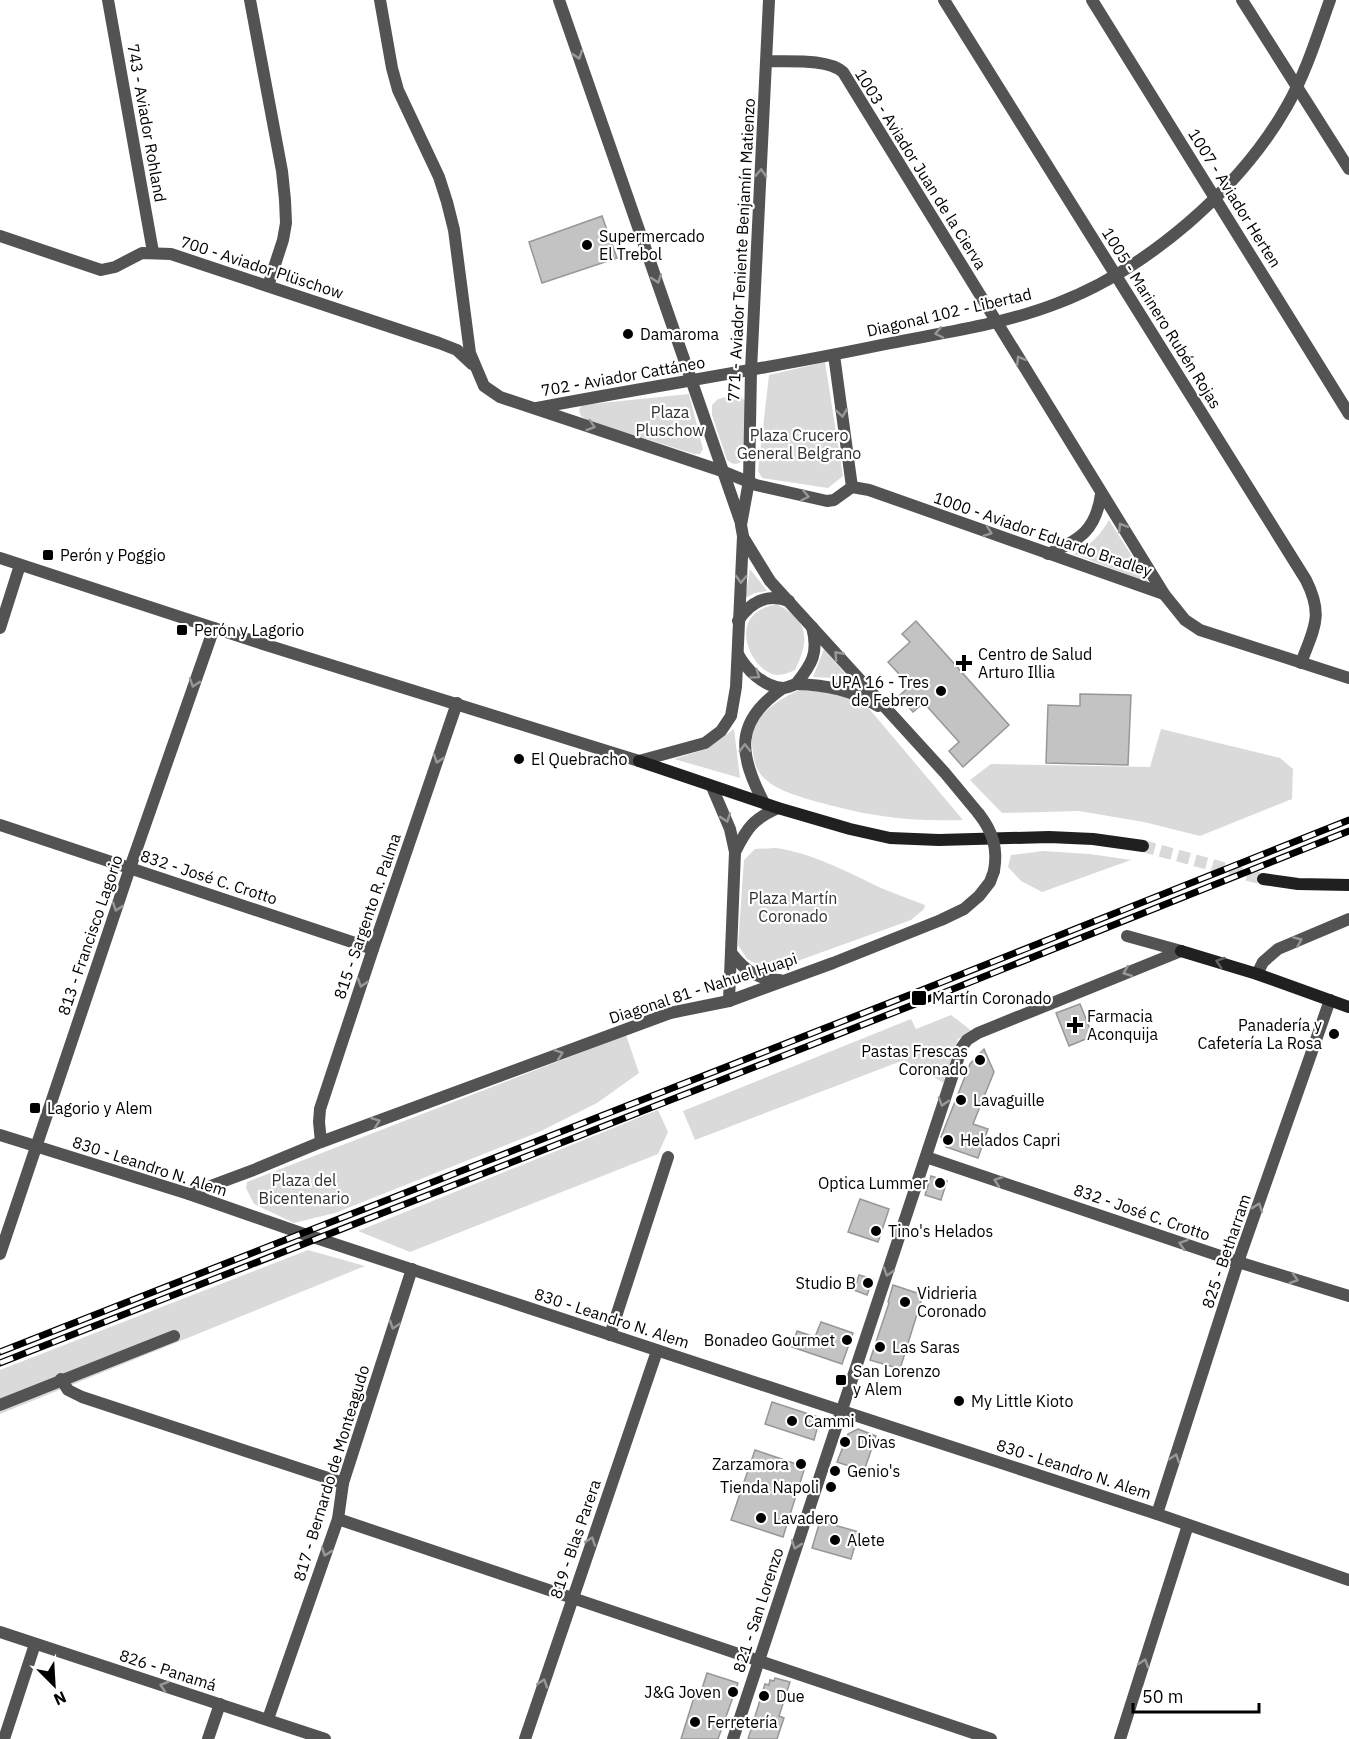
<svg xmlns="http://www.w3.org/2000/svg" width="1349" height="1739" viewBox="0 0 1349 1739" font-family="'IBM Plex Sans',sans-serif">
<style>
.green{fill:#dadada}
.building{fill:#c3c3c3;stroke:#979797;stroke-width:1.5}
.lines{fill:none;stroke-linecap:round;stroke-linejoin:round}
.secondary-tunnel{stroke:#d9d9d9;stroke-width:12;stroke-dasharray:12 6;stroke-linecap:butt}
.minor{stroke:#535353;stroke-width:12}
.tertiary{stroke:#535353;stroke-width:12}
.secondary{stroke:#202020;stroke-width:12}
.rail-casing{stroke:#000;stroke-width:7}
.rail{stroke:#fff;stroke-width:4.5;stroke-dasharray:14;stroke-linecap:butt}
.tertiary-bridge{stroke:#535353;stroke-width:12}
.oneway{stroke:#989898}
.oneway2{stroke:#636363}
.poi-dot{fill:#000;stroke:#fff;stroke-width:2}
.labels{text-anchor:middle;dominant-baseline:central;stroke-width:4.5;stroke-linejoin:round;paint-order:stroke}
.street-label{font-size:16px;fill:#000;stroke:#fff}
.poi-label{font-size:16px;fill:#000;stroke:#fff;text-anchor:start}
.park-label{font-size:16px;fill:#313131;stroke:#fff}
</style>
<rect width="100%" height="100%" fill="#fff"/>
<!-- green -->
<g class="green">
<polygon points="825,362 843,476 828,488 762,478 758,471 769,375"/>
<polygon points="689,394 703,449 700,454 694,454 587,420 581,416 579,410 582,405"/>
<path d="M 738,394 L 747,403 L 746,455 C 742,464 735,467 727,460 L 712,415 L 712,405 L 718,399 Z"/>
<path d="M 1109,520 L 1149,583 L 1074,554 C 1090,545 1100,536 1109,520 Z"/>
<polygon points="750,569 767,591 755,593 745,598"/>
<path d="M 776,604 C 809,620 810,639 795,670 C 788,673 780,677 772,674 C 753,667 738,636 751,618 C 758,609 766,607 776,604 Z"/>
<polygon points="824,649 854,684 833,678 813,677"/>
<path d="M 799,690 L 835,693 L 866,705 L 963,820 C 908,822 867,816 814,801 C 796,795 770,789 759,772 C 754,764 753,754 752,745 C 750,717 776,701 799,690 Z"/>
<polygon points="734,729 740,778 674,759 706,749"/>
<polygon points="1161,729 1280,758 1293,769 1292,799 1200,836 1144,822 1079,811 1002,813 970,780 991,764 1150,767"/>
<path d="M 776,848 C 812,853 848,872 881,888 C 895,894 910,899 925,905 L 924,909 L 911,920 L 778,968 L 762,967 L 747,959 L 738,945 L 744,860 L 755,849 Z"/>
<polygon points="1043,851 1090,854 1131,860 1042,892 1021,881 1008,867 1011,855"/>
<polygon points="951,1015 973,1032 958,1039 944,1083 904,1060 695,1140 683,1111 911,1019 916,1029"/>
<polygon points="626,1035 639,1073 597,1103 539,1132 335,1213 294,1223 254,1204 246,1188 247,1182"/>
<polygon points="658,1110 668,1132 658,1154 410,1252 358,1231"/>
<polygon points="308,1250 365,1266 0,1414 0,1370"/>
</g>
<!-- building -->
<g class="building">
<polygon points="602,216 617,258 542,283 529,242"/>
<polygon points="916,621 1009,725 963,767 949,751 959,742 924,703 913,712 899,696 910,686 888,662 910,642 902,634"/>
<polygon points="1080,694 1131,695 1128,765 1046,763 1048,705 1080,706"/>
<polygon points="1080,1004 1093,1036 1069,1046 1056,1013"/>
<polygon points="984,1049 994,1072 973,1124 988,1129 978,1158 946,1147 941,1137 970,1064"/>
<polygon points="931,1176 947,1181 941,1200 925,1195"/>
<polygon points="860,1199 889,1209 878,1242 848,1232"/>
<polygon points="859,1275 873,1279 867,1295 854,1290"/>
<polygon points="893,1285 923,1295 900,1369 870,1360 889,1303 888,1302"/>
<polygon points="821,1322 853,1333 842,1364 792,1347 797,1331 815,1337"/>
<polygon points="772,1402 818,1417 817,1429 814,1440 765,1424"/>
<polygon points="858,1429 876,1436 864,1471 837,1462 848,1434"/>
<polygon points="755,1450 805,1467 783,1537 731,1520"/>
<polygon points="820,1521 859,1532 851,1559 812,1548"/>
<polygon points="707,1673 738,1683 718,1739 681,1739 695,1694 700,1695"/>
<polygon points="775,1678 790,1682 779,1716 784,1718 777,1739 748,1739 765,1684 769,1685 770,1680 774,1681"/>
</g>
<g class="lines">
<!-- secondary-tunnel -->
<polyline class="secondary-tunnel" points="1143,846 1263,879"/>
<!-- minor -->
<g class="minor">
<polyline points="108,0 153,252"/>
<polyline points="250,0 282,171 285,200 286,223 283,240 268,286"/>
<polyline points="380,0 392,68 398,90 439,177 447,202 454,230 470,353 484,386 500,397 722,471 756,485 827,501 834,500 852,487 869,490 1164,594"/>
<path d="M 944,0 L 1306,580 C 1324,616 1314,628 1301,663"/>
<polyline points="1092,0 1349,414"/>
<polyline points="1242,0 1349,169"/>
<path d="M 767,61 C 788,62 827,58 843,72 L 1164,594 L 1185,620 L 1200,630 L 1349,678"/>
<polyline points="0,236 101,270 115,267 142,253 171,254 439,343 457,350 472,364"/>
<polyline points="834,355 852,487"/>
<path d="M 537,408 C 651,386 767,369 881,345 C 940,333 1002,325 1058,303 C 1147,269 1240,189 1287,106 C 1306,73 1317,36 1330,0"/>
<path d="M 1048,554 C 1080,540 1096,530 1101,494"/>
<polyline points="0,628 20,565"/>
<polyline points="0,825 373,949"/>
<polyline points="1127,936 1181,951"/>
<polyline points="1257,974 1263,962 1278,949 1349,919"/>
<polyline points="926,1157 1238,1262 1349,1296"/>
<polyline points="0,1254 130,868 214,628"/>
<polyline points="610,1335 668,1157"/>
<polyline points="61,1379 68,1390 82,1397 343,1483"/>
<polyline points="0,1405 174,1336"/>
<polyline points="842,1411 1157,1514 1349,1580"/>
<polyline points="1157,1514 1238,1262 1330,1000"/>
<polyline points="338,1519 991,1739"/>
<polyline points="268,1719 338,1519 343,1483 412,1269"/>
<polyline points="4,1739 35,1644"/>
<polyline points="208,1739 220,1704"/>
<polyline points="525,1739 657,1351"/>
<polyline points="1120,1739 1188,1525"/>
</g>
<!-- tertiary -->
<g class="tertiary">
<polyline points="559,0 741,523"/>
<polyline points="743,537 770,581 945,773 979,814"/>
<polyline points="0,558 263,644 639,761 705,743 721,731 731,716 736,687 743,536 741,525 749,481 751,370 769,0"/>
<path d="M 738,621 C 750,602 767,593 789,601"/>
<path d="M 738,654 C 746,669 763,687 783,688 C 787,688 793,685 796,684 C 812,664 819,653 812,627"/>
<path d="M 796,684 C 827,685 852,690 878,706"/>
<polyline points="712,787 730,829 735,852 729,1001"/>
<path d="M 764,803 C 739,755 733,722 783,688"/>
<path d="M 735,852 C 747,828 753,819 778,808"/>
<path d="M 732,954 C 745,971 759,980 780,980"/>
<polyline points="0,1135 189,1194 301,1233 842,1411"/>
<polyline points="321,1142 319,1122 320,1109 373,949 457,703"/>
<polyline points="189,1194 256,1169 321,1142 670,1013 729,1001 833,963 941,920 964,909 979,896 990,882 994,871"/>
<polyline points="0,1632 325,1739"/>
<polyline points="733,1739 962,1047 967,1040 978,1033 1181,951"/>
</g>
<!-- secondary -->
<g class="secondary">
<polyline points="639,761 778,808 850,829 890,838 939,840 1049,837 1093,839 1143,846"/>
<polyline points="1263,879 1298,884 1349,885"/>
<polyline points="1181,951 1257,974 1349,1007"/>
</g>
<!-- rail casing -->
<g class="rail-casing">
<g id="rail">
<polyline points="0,1352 917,992 1349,820"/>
<polyline points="0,1363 923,1001 1349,831"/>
</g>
</g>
<!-- rail -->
<use href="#rail" class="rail"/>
<!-- tertiary-bridge -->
<path class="tertiary-bridge" d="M 979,814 C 993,832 998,849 994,871"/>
</g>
<!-- one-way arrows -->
<defs><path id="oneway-chevron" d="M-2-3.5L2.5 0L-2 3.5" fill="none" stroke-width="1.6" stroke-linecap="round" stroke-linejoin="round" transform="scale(1.5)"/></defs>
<g class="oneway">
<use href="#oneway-chevron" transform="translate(578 55) rotate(71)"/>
<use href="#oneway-chevron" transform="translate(761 173) rotate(-87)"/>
<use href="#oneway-chevron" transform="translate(657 279) rotate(71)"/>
<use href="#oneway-chevron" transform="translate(939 333) rotate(168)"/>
<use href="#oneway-chevron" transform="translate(1020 360) rotate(-121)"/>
<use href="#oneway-chevron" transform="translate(842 413) rotate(82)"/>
<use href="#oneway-chevron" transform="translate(591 426) rotate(18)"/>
<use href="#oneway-chevron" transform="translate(805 496) rotate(12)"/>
<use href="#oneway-chevron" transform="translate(1122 527) rotate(-122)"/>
<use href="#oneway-chevron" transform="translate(988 532) rotate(20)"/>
<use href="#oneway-chevron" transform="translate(741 579) rotate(93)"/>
<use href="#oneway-chevron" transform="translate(838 655) rotate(-132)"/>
<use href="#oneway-chevron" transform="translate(756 675) rotate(35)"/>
<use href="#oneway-chevron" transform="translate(194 683) rotate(109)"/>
<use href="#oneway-chevron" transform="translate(745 748) rotate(-91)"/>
<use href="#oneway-chevron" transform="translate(438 759) rotate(109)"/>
<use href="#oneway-chevron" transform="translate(726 818) rotate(71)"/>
<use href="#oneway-chevron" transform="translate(117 907) rotate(109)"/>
<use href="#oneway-chevron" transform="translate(1298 941) rotate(-23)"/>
<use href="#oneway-chevron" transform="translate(1127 972) rotate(158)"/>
<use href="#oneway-chevron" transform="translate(362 983) rotate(108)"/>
<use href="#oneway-chevron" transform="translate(559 1054) rotate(-20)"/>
<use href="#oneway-chevron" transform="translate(943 1102) rotate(107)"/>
<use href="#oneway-chevron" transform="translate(376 1122) rotate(-20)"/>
<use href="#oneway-chevron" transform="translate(998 1181) rotate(-161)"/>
<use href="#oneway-chevron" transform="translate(1258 1207) rotate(-71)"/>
<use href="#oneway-chevron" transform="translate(1183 1244) rotate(-161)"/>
<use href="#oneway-chevron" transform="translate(888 1272) rotate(108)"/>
<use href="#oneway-chevron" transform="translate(1294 1279) rotate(17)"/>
<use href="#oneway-chevron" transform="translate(394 1325) rotate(108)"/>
<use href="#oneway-chevron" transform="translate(1175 1458) rotate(-72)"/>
<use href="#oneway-chevron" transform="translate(591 1541) rotate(-71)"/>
<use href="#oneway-chevron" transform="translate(796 1545) rotate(109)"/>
<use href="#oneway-chevron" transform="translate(326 1552) rotate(109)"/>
<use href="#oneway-chevron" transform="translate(1144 1663) rotate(-72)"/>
<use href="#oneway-chevron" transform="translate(543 1683) rotate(-72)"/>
<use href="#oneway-chevron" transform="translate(164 1686) rotate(-162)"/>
</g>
<use class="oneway2" href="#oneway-chevron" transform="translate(1220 962) rotate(-162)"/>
<!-- markers -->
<g class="poi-dot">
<circle cx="587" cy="245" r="6"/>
<circle cx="628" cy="334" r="6"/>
<rect x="42" y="549" width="12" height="12" rx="3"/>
<rect x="176" y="624" width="12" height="12" rx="3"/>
<path d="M961 654h6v6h6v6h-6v6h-6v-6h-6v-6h6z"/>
<circle cx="941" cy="691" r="6"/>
<circle cx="519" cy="759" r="6"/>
<rect x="911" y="990" width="16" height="16" rx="3"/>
<path d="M1072 1016h6v6h6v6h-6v6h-6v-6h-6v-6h6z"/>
<circle cx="1334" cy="1034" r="6"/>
<circle cx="980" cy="1060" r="6"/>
<circle cx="961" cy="1100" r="6"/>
<rect x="29" y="1102" width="12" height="12" rx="3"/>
<circle cx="948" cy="1140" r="6"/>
<circle cx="940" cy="1183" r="6"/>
<circle cx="876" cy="1231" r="6"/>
<circle cx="868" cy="1283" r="6"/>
<circle cx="905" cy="1302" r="6"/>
<circle cx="847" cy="1340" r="6"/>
<circle cx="880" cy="1347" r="6"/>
<rect x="835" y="1374" width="12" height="12" rx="3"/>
<circle cx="959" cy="1401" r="6"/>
<circle cx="792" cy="1421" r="6"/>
<circle cx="845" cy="1442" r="6"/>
<circle cx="801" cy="1464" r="6"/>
<circle cx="835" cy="1471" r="6"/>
<circle cx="831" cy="1487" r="6"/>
<circle cx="761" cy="1518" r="6"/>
<circle cx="835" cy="1540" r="6"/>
<circle cx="733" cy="1692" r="6"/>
<circle cx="764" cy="1696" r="6"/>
<circle cx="695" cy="1722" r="6"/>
</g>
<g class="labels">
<!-- street labels -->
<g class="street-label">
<text transform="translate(147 123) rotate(80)">743 - Aviador Rohland</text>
<text transform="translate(921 169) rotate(58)">1003 - Aviador Juan de la Cierva</text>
<text transform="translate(1235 198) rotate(58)">1007 - Aviador Herten</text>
<text transform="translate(741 250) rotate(-87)">771 - Aviador Teniente Benjamín Matienzo</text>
<text transform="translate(262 267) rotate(18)">700 - Aviador Plüschow</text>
<text transform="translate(949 312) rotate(-13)">Diagonal 102 - Libertad</text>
<text transform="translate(1162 318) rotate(58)">1005 - Marinero Rubén Rojas</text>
<text transform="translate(623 376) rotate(-10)">702 - Aviador Cattáneo</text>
<text transform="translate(1043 534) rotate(19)">1000 - Aviador Eduardo Bradley</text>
<text transform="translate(209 877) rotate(18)">832 - José C. Crotto</text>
<text transform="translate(367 916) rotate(-71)">815 - Sargento R. Palma</text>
<text transform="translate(90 935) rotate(-71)">813 - Francisco Lagorio</text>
<text transform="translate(703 988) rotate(-18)">Diagonal 81 - Nahuel Huapi</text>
<text transform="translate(150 1166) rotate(18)">830 - Leandro N. Alem</text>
<text transform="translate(1142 1212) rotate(19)">832 - José C. Crotto</text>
<text transform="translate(1226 1251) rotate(-71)">825 - Betharram</text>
<text transform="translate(612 1318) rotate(18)">830 - Leandro N. Alem</text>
<text transform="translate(1074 1469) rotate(18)">830 - Leandro N. Alem</text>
<text transform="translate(331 1473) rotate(-73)">817 - Bernardo de Monteagudo</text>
<text transform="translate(575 1539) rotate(-71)">819 - Blas Parera</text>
<text transform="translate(758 1610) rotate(-72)">821 - San Lorenzo</text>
<text transform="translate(168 1670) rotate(18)">826 - Panamá</text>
</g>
<!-- poi labels -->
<g class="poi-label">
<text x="599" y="236">Supermercado<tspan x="599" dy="18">El Trebol</tspan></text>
<text x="640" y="334">Damaroma</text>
<text x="60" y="555">Perón y Poggio</text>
<text x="194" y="630">Perón y Lagorio</text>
<text x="978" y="654">Centro de Salud<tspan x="978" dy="18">Arturo Illia</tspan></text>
<text x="929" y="682" text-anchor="end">UPA 16 - Tres<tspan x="929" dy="18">de Febrero</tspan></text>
<text x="531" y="759">El Quebracho</text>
<text x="932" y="998">Martín Coronado</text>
<text x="1087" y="1016">Farmacia<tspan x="1087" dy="18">Aconquija</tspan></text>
<text x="1322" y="1025" text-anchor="end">Panadería y<tspan x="1322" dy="18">Cafetería La Rosa</tspan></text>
<text x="968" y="1051" text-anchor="end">Pastas Frescas<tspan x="968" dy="18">Coronado</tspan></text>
<text x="973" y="1100">Lavaguille</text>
<text x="47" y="1108">Lagorio y Alem</text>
<text x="960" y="1140">Helados Capri</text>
<text x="928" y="1183" text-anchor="end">Optica Lummer</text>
<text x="888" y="1231">Tino's Helados</text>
<text x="856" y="1283" text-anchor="end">Studio B</text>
<text x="917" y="1293">Vidrieria<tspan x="917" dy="18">Coronado</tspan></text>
<text x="835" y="1340" text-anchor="end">Bonadeo Gourmet</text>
<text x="892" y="1347">Las Saras</text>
<text x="853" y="1371">San Lorenzo<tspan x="853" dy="18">y Alem</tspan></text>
<text x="971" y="1401">My Little Kioto</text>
<text x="804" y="1421">Cammi</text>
<text x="857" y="1442">Divas</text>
<text x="789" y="1464" text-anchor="end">Zarzamora</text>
<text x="847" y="1471">Genio's</text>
<text x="819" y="1487" text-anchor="end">Tienda Napoli</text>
<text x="773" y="1518">Lavadero</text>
<text x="847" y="1540">Alete</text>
<text x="721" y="1692" text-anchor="end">J&amp;G Joven</text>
<text x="776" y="1696">Due</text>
<text x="707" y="1722">Ferretería</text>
</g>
<!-- park labels -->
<g class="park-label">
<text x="670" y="412">Plaza<tspan x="670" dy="18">Pluschow</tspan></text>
<text x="799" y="435">Plaza Crucero<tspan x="799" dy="18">General Belgrano</tspan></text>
<text x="793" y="898">Plaza Martín<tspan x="793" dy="18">Coronado</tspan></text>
<text x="304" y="1180">Plaza del<tspan x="304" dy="18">Bicentenario</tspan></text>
</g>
</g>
<!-- north arrow -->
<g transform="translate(54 1685) rotate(156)" stroke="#ffffff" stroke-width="4.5" paint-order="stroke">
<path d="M0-4.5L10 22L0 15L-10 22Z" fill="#000000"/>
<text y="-9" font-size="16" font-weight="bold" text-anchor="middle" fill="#000000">N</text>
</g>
<!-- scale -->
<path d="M1133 1703v9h126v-9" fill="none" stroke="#000000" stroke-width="3"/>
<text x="1142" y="1703" font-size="18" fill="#000000" stroke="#ffffff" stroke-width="4.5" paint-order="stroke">50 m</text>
</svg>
